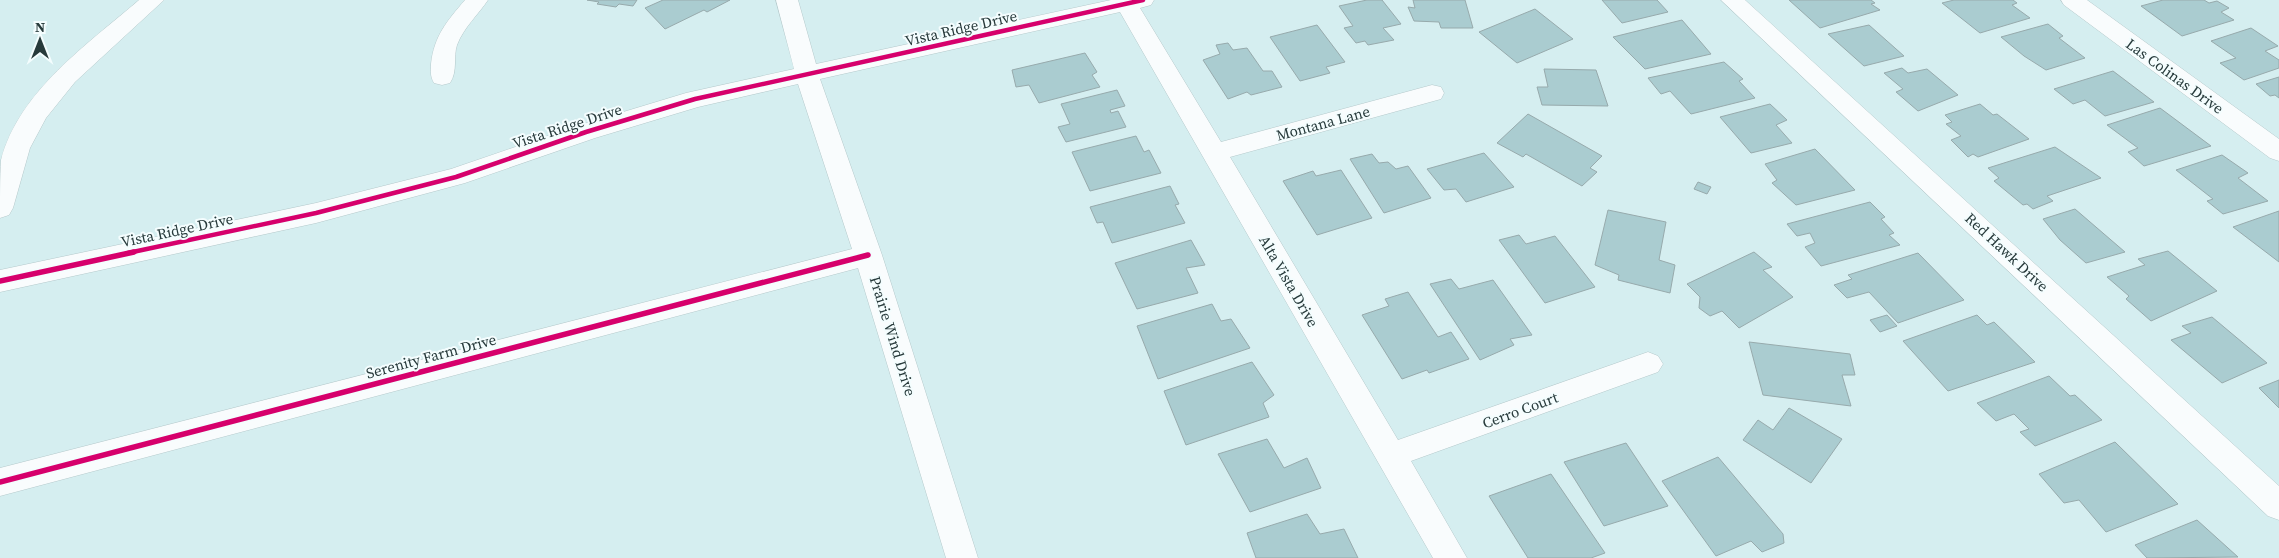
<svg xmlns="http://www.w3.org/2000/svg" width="2279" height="558" viewBox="0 0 2279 558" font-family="'Source Serif 4',serif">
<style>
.building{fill:#aaccd0;stroke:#97aaac}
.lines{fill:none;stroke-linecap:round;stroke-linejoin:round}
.minor-casing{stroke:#b5c9cb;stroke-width:1}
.minor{fill:#f9fcfd;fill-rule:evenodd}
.cycleway-far1-casing{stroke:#f4fdfe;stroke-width:7}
.cycleway-casing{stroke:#f4fdfe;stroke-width:9}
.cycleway-far1{stroke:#d6006c;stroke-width:4.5}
.cycleway{stroke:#d6006c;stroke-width:5.5}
.labels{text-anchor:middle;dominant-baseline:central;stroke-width:4;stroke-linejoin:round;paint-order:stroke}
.street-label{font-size:15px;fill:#273a3b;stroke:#f4fdfe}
</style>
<rect width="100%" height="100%" fill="#d5eef0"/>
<!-- building -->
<g class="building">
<polygon points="587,0 637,0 633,6 619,4 616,7 597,4 599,2"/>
<polygon points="663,0 730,0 707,12 704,10 665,29 645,8"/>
<polygon points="1367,0 1382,0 1401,24 1383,28 1394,40 1368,45 1365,41 1356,43 1344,28 1353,26 1339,6"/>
<polygon points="1413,0 1465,0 1473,28 1441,28 1439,22 1414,21 1408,7 1415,8"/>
<polygon points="1602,0 1657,0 1668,12 1622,23"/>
<polygon points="1789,0 1871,0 1875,3 1871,4 1880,10 1820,28"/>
<polygon points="1954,0 2013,0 2017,3 2012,5 2030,18 1980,33 1942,3"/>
<polygon points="2163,0 2204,0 2209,3 2217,1 2229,8 2221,12 2234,20 2182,36 2141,6"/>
<polygon points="1535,9 1573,39 1517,63 1479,32"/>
<polygon points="1682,20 1711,54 1645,69 1613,37"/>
<polygon points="2048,24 2063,36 2059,38 2085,58 2046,70 2024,56 2001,37"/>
<polygon points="1317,25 1345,62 1326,67 1330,73 1300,81 1270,37"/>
<polygon points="1869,25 1904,56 1864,66 1828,34"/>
<polygon points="2251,28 2278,46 2265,51 2279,60 2279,68 2244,80 2220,63 2236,58 2211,41"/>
<polygon points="1228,43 1233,50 1247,48 1263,71 1272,71 1282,87 1251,95 1247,92 1228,99 1203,60 1220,54 1216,45"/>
<polygon points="1085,53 1097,72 1092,75 1100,87 1039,103 1029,85 1016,87 1012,70"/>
<polygon points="1724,62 1743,79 1739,81 1755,98 1691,114 1670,91 1661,94 1648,78"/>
<polygon points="1902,68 1908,73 1927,69 1958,95 1918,111 1896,92 1903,89 1884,73"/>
<polygon points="1544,69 1596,70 1608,106 1542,105 1537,87 1548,87"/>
<polygon points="2113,71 2154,102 2105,116 2085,100 2073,104 2054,89"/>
<polygon points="2279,77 2279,98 2275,95 2270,96 2256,84"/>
<polygon points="1117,90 1125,106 1110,110 1111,113 1118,111 1126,127 1066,142 1058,127 1070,124 1061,104"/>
<polygon points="1770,104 1787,120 1776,125 1792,143 1751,153 1720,117"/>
<polygon points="1980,104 1993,115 1997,114 2029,139 1978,157 1973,154 1968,157 1951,140 1961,136 1946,124 1952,122 1945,115"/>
<polygon points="2160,108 2211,146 2144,166 2128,152 2138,148 2107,125"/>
<polygon points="1528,114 1602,156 1590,168 1597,172 1582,186 1526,154 1523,157 1497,143"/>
<polygon points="1136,136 1144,152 1149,150 1161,173 1090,191 1072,152"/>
<polygon points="2055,147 2101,178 2047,196 2053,201 2033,209 2027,204 2023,205 1994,181 1999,178 1988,168"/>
<polygon points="1815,149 1855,190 1796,205 1772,183 1777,180 1765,164"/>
<polygon points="1484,153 1514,187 1466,202 1456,189 1444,190 1427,169"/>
<polygon points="1372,154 1379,163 1388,162 1396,169 1408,166 1431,198 1384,213 1350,159"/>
<polygon points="2222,155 2248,173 2238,178 2268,201 2223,214 2207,201 2213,199 2176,170"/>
<polygon points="1341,170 1372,218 1317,235 1283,181 1313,171 1316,176"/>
<polygon points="1698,182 1711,187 1707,194 1694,189"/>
<polygon points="1170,186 1179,204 1175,205 1185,223 1112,243 1103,222 1097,223 1090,207"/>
<polygon points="1870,202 1885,217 1881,219 1894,233 1889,235 1900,245 1821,266 1805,247 1815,243 1810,233 1797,236 1787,224"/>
<polygon points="2075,209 2125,252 2086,263 2060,240 2043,219"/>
<polygon points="1608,210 1666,222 1659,260 1675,265 1670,293 1618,280 1619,275 1595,265"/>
<polygon points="2279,211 2279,262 2233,227"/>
<polygon points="1519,235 1526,244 1555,236 1595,287 1545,303 1499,240"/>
<polygon points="1191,240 1205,265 1186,268 1198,293 1137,309 1115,263"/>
<polygon points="2168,251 2217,291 2151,321 2126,299 2129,296 2107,277 2145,265 2138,259"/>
<polygon points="1754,252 1772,267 1763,270 1793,297 1739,328 1722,311 1710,316 1699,308 1700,297 1687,284"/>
<polygon points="1918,253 1964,300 1898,323 1869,292 1847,298 1834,285 1852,279 1848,275"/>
<polygon points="1451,279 1459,289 1493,280 1532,335 1510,339 1514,345 1480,360 1430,284"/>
<polygon points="1408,292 1438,337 1451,332 1469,359 1429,373 1427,370 1402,379 1362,315 1389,306 1385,299"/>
<polygon points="1212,304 1221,321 1231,319 1250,348 1158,379 1137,326"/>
<polygon points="1887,315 1897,326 1880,332 1870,320"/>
<polygon points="1977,315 1987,325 1994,322 2035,362 1948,391 1903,341"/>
<polygon points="2212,317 2267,363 2222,383 2171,340 2191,333 2182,326"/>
<polygon points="1749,342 1850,354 1855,375 1842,375 1851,406 1763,395"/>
<polygon points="1252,362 1274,395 1263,403 1269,417 1186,445 1164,391"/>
<polygon points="2049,376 2070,396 2075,395 2102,420 2035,446 2020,432 2029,429 2014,414 1996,421 1977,403"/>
<polygon points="2279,380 2279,408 2259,388"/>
<polygon points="1789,408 1842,439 1811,483 1743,440 1758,420 1773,430"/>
<polygon points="1267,439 1284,468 1307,458 1321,488 1250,512 1218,454"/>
<polygon points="2115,442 2178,504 2106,532 2079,500 2064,503 2039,474"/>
<polygon points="1626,443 1668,506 1604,526 1564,462"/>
<polygon points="1718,457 1783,534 1784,543 1762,552 1751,541 1716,556 1662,481"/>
<polygon points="1551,474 1605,553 1591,558 1528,558 1489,496"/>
<polygon points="1307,514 1320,534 1344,529 1358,558 1256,558 1247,533"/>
<polygon points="2197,520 2238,557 2147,558 2135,545"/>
</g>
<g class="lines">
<!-- minor casing -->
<g class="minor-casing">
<g id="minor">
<path d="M 139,0 L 164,0 L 75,82 L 46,118 L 30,148 L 13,208 L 9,215 L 0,218 C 0,200 0,177 1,160 C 19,91 88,44 139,0 Z"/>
<path d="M 465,0 L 488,0 C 478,15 464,27 457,45 C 453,57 458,71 450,83 L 442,85 L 434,83 C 430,76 431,72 431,64 C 434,36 447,21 465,0 Z"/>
<polygon points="776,0 798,0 816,64 1111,0 1154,0 1151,5 1140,8 1221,142 1432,85 1441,87 1444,93 1441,99 1230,157 1398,440 1648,352 1658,356 1663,364 1658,372 1411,461 1467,558 1433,558 1120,12 820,79 882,255 978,558 946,558 858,268 0,496 0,468 852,249 798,84 698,107 595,138 465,183 316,223 0,292 0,270 316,203 451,169 577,126 686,93 794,69"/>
<polygon points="1721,0 1745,0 2279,486 2279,520 2268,516"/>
<polygon points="2061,0 2087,0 2279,139 2279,161 2270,158 2064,5"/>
</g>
</g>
<!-- minor -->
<use href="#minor" class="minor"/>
<!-- cycleway-far1 casing -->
<g class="cycleway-far1-casing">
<polyline id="cycleway-far1" points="128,253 316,213 456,177 586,132 695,99 1143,0"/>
</g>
<!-- cycleway casing -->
<g class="cycleway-casing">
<g id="cycleway">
<polyline points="0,281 134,252"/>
<polyline points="0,482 868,255"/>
</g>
</g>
<!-- cycleway-far1 -->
<use href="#cycleway-far1" class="cycleway-far1"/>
<!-- cycleway -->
<use href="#cycleway" class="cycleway"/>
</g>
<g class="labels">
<!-- street labels -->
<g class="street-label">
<text transform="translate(961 28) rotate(-13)">Vista Ridge Drive</text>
<text transform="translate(2175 76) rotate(36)">Las Colinas Drive</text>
<text transform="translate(1323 123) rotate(-15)">Montana Lane</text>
<text transform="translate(567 126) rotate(-18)">Vista Ridge Drive</text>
<text transform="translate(177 230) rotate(-12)">Vista Ridge Drive</text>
<text transform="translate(2007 252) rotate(43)">Red Hawk Drive</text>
<text transform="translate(1289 281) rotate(60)">Alta Vista Drive</text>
<text transform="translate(893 336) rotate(73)">Prairie Wind Drive</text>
<text transform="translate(431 356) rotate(-15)">Serenity Farm Drive</text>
<text transform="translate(1520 410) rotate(-20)">Cerro Court</text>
</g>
</g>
<!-- north arrow -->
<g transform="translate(40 40)" stroke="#f4fdfe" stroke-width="4" paint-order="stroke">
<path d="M0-4L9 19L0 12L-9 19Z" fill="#273a3b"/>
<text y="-8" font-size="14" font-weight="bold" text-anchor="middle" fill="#273a3b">N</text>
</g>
</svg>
